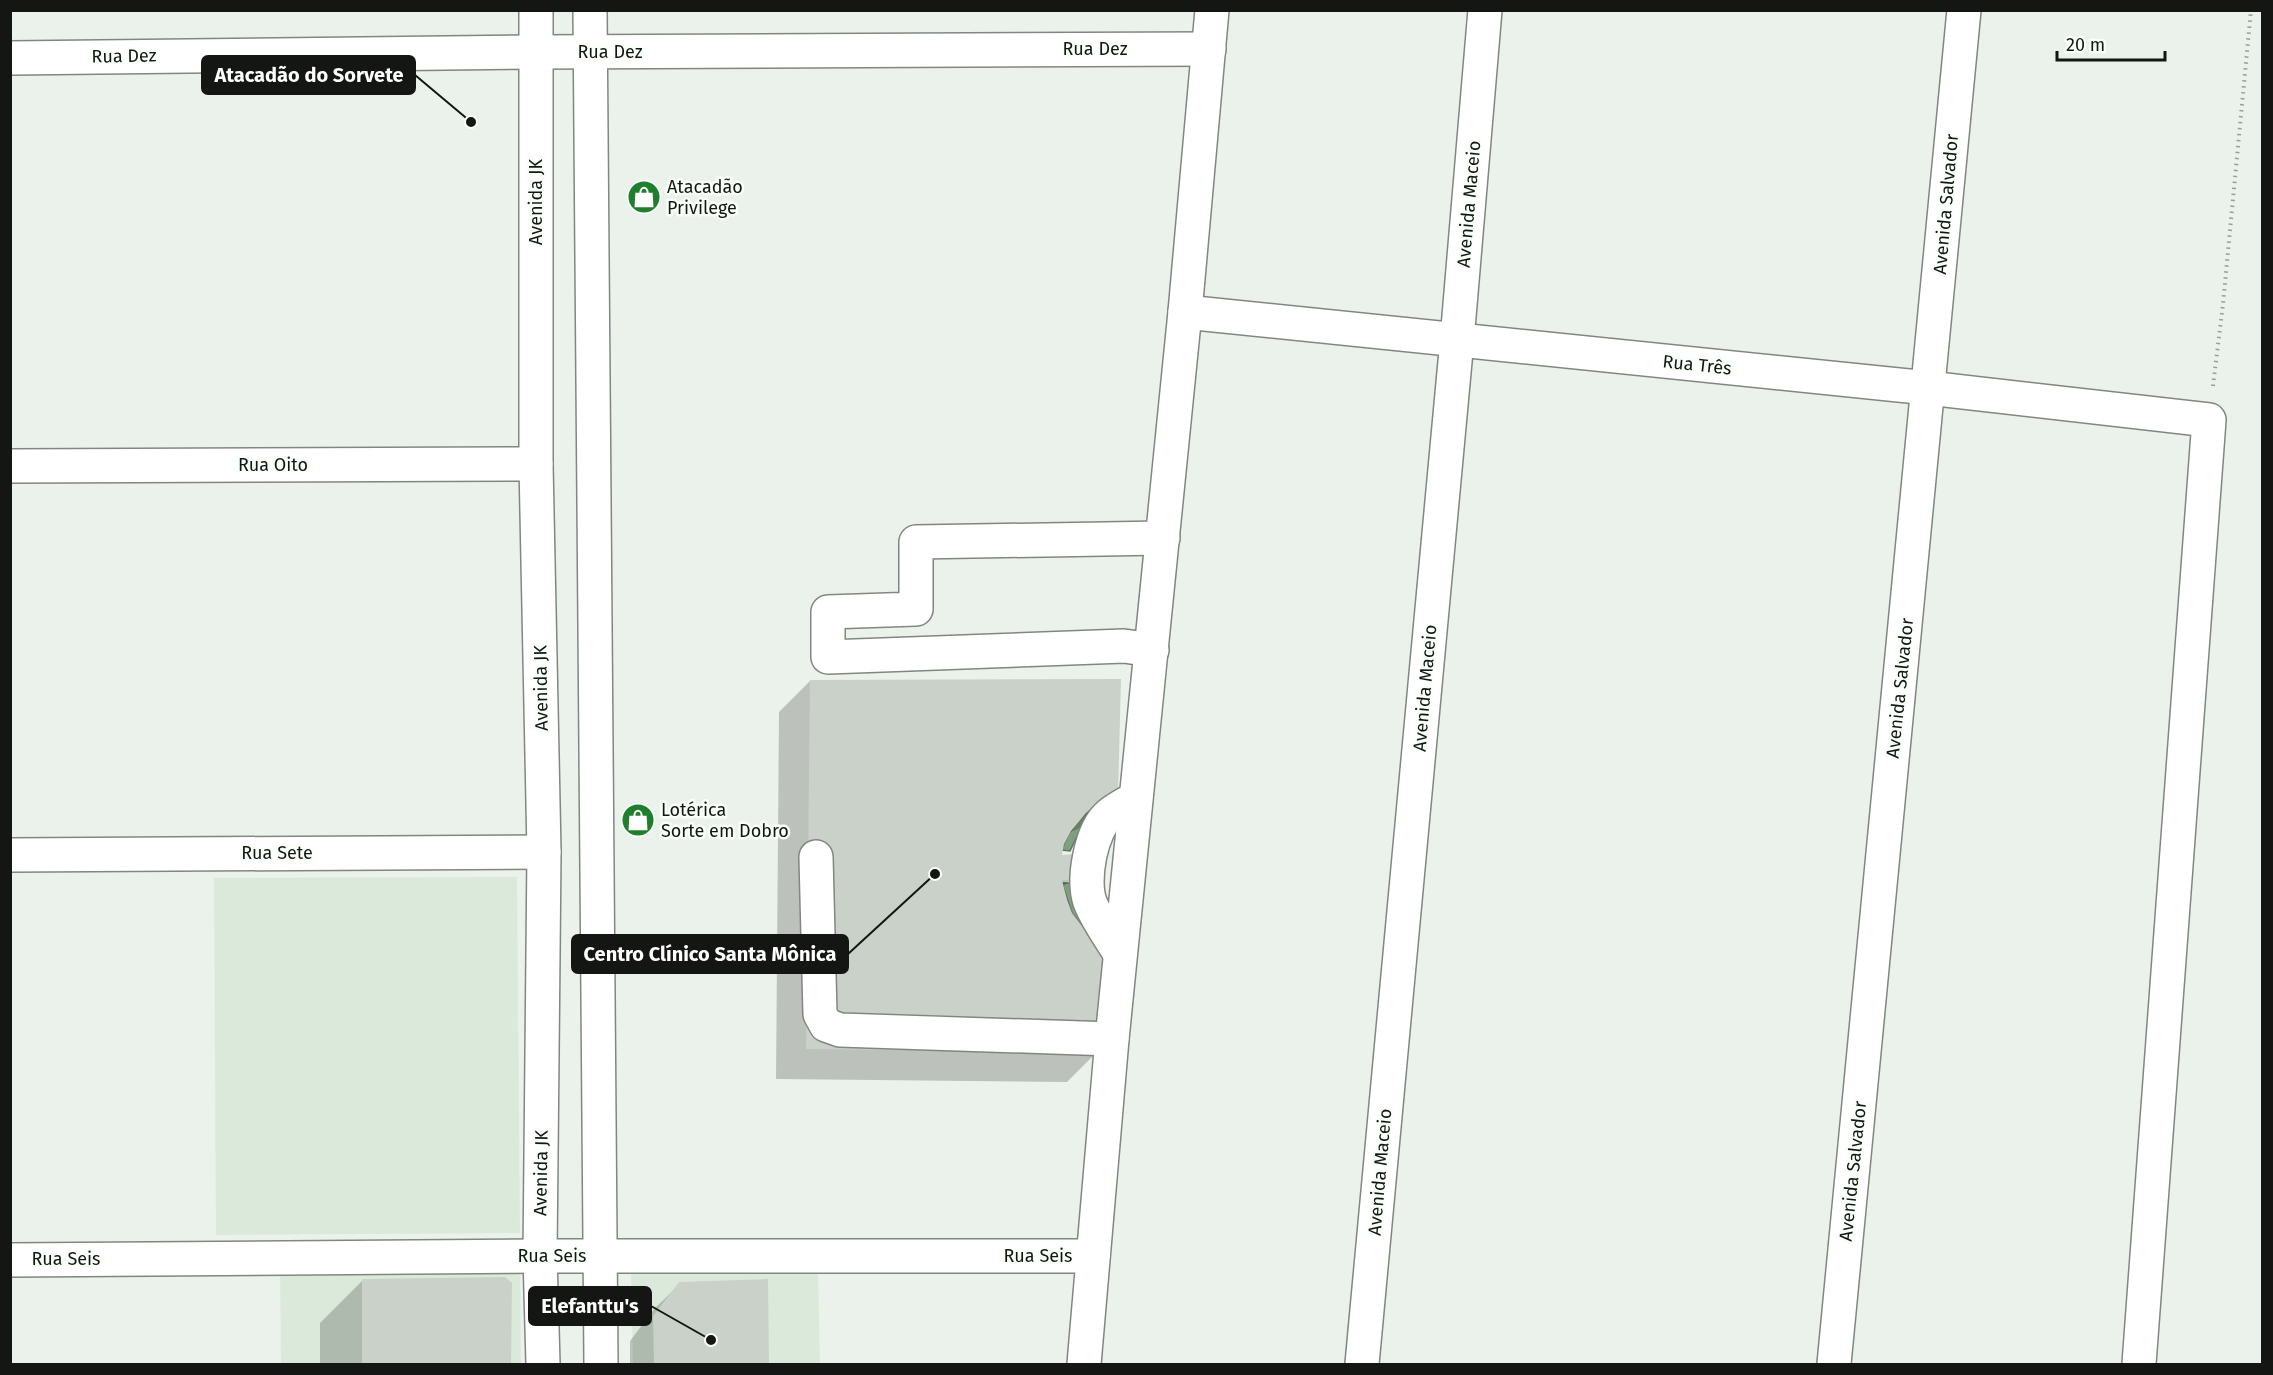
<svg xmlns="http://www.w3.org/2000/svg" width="2273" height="1375" viewBox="0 0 2273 1375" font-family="'Fira Sans',sans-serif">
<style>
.built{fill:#dbe9db}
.water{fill:#7fa07f;stroke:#5f775f;stroke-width:1.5}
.shadow{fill:#0003}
.building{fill:#cad1c9}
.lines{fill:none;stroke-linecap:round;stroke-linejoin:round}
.minor-casing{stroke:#818780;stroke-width:36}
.major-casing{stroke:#818780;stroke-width:36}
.path{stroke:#999e99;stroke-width:4;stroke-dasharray:1.5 4.5;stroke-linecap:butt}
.minor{stroke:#fff;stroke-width:33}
.major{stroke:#fff;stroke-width:33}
.labels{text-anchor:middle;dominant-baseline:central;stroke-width:5;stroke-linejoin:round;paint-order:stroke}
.street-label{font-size:18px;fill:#131613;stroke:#f9fff9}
.poi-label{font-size:18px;fill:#131613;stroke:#f9fff9;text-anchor:start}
.leader{fill:none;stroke:#131613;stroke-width:2}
.callout-dot{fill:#131613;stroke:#f9fff9;stroke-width:2}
.callout{fill:#131613;stroke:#131613;stroke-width:2}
.callout-label{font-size:20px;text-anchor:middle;font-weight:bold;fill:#fff}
</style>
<rect width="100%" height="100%" fill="#ebf2eb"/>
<!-- built -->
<g class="built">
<polygon points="517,877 520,1233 216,1235 214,878"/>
<polygon points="520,1266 521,1364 281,1364 280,1268"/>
<polygon points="631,1272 818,1272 820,1364 633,1364"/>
</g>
<!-- water -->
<g class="water">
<path d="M 1105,799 L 1079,832 L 1070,851 L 1062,850 C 1068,829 1086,810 1105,799 Z"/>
<polygon points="1062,883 1069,883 1088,934 1072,913"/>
</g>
<!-- shadow -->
<g class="shadow">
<polygon points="810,681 1116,795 1085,826 1068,833 1062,843 1060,856 1071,879 1062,888 1098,1051 1067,1082 776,1079 779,712"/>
<polygon points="363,1280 510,1284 510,1364 320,1364 320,1323"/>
<polygon points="767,1280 767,1364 630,1364 630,1341 655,1308 680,1284"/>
</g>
<!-- building -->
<g class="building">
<polygon points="1121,679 1118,795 1095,805 1086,813 1071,831 1064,844 1062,855 1073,854 1073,880 1062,880 1067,900 1072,913 1088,934 1107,952 1100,1052 806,1049 810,680"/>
<polygon points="505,1277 512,1283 511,1364 362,1364 362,1279"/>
<polygon points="768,1279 769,1364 654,1364 653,1316 679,1282"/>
</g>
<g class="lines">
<!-- minor casing -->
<g class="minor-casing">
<g id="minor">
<polyline points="10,58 537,52 1209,49"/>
<polyline points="1185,312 1928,388 2209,420 2139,1364"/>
<polyline points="10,466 536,464"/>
<polyline points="1152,650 1124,646 828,657 828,612 916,609 916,542 1163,538"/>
<polyline points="10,855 544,852"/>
<polyline points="816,857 820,1014 826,1025 840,1030 1112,1039"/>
<path d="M 1120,954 C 1110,937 1097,920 1090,902 C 1082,880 1091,830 1109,815 C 1117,808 1128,803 1136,798"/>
<polyline points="10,1260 540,1256 1093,1256"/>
<polyline points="1084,1364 1112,1039 1185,312 1212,10"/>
<polyline points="1362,1364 1457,340 1485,10"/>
<polyline points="1834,1364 1964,10"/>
</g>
</g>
<!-- major casing -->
<g class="major-casing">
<g id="major">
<polyline points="536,10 536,464 544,852 540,1256 543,1364"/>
<polyline points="590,10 601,1364"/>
</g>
</g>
<!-- path -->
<polyline class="path" points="2213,386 2223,304 2251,10"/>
<!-- minor -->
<use href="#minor" class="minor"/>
<!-- major -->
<use href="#major" class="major"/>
</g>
<!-- icons -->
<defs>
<g id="shop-disc" transform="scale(1.725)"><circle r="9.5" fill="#217e2e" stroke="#f9fff9"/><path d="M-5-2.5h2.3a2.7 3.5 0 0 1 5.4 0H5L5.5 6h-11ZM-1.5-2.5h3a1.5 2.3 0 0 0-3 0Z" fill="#fff"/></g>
</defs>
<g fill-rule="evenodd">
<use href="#shop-disc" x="644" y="197"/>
<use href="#shop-disc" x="638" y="820"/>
</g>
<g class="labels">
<!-- street labels -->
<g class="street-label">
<text x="1095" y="49">Rua Dez</text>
<text x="610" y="52">Rua Dez</text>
<text transform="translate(124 56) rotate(-1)">Rua Dez</text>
<text transform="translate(536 202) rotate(-90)">Avenida JK</text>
<text transform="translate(1469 204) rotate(-85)">Avenida Maceio</text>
<text transform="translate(1946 204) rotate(-85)">Avenida Salvador</text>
<text transform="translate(1697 365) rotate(6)">Rua Três</text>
<text x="273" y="465">Rua Oito</text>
<text transform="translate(541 688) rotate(-91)">Avenida JK</text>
<text transform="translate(1425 688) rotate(-85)">Avenida Maceio</text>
<text transform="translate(1900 688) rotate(-84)">Avenida Salvador</text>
<text x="277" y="853">Rua Sete</text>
<text transform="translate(1853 1171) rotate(-84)">Avenida Salvador</text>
<text transform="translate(1380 1172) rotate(-85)">Avenida Maceio</text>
<text transform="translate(541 1173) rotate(-89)">Avenida JK</text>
<text x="552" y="1256">Rua Seis</text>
<text x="1038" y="1256">Rua Seis</text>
<text x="66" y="1259">Rua Seis</text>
</g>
<!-- poi labels -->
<g class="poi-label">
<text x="667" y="187">Atacadão<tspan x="667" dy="21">Privilege</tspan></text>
<text x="661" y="810">Lotérica<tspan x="661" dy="21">Sorte em Dobro</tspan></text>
</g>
</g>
<!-- callouts -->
<path class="leader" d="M471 122L415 75M935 874L848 954M711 1340L651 1306"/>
<g class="callout-dot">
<circle cx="471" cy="122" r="6"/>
<circle cx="935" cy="874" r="6"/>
<circle cx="711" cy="1340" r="6"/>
</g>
<g class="callout">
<rect x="202" y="56" width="213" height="38" rx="6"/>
<rect x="572" y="935" width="276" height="38" rx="6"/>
<rect x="529" y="1287" width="122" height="38" rx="6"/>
</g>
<g class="callout-label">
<text x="309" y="82">Atacadão do Sorvete</text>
<text x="710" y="961">Centro Clínico Santa Mônica</text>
<text x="590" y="1313">Elefanttu's</text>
</g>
<!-- border -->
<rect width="2273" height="1375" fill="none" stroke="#131613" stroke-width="24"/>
<!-- scale -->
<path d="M2057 51v9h108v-9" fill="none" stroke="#131613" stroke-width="3"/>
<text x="2066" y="51" font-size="18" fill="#131613" stroke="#f9fff9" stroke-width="4.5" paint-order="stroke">20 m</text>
</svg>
